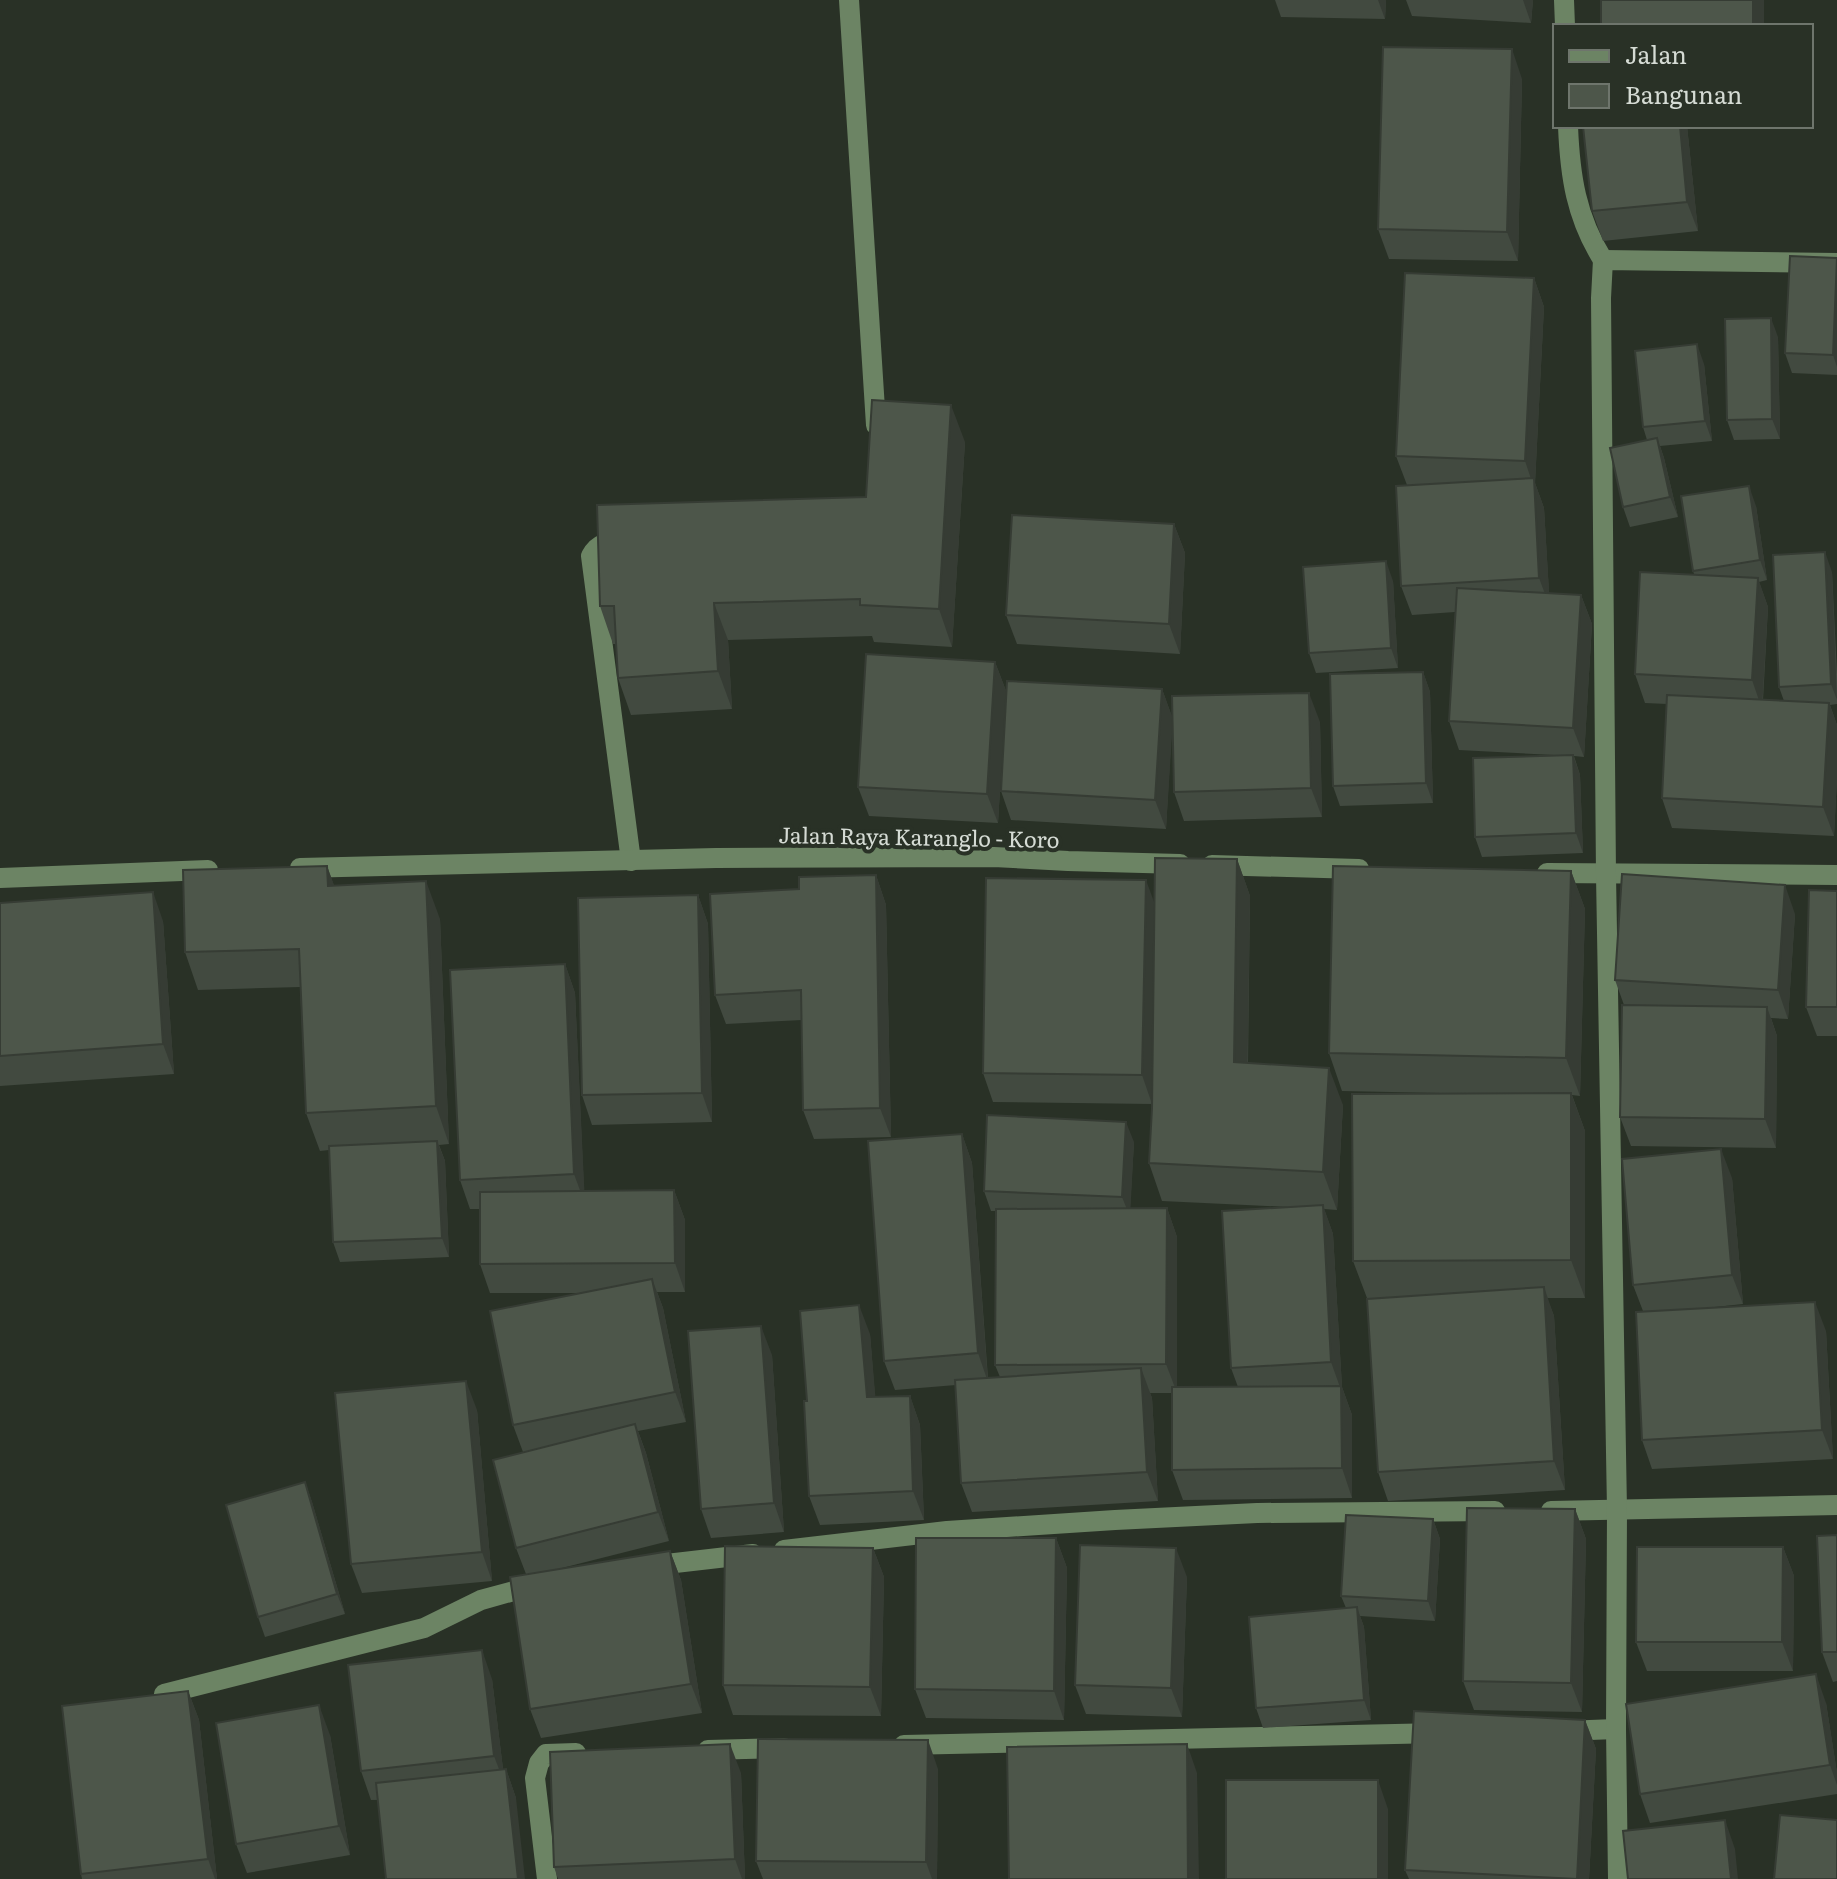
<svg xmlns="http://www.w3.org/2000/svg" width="1837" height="1879" viewBox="0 0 1837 1879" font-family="Literata,serif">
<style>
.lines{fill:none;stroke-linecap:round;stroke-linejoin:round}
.minor{stroke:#6c8464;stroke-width:20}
.wall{fill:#424a40}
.shaded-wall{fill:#363c34}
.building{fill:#4d564a;stroke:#363c34;stroke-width:2}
.labels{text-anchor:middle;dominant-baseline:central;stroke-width:8;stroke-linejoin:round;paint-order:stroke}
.street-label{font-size:22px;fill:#d5dbd4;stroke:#293126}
</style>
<rect width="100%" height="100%" fill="#293126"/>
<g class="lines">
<!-- minor -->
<g class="minor">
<polyline points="849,0 876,425"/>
<polyline points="1564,0 1565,26"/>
<path d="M 1568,126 C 1570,176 1576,217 1603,260"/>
<path d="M 621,542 C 607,542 598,543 591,556 L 631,861"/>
<polyline points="1212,865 1359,869"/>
<polyline points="300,868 716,858 994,857 1068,861 1180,864"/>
<polyline points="1547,873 1837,875"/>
<polyline points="0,878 208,870"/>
<polyline points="1551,1511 1837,1505"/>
<polyline points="784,1550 947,1531 1115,1520 1257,1513 1495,1511"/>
<polyline points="649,1566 753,1554"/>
<polyline points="164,1694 424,1628 481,1600 539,1584"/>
<polyline points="1564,1731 1616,1729"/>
<polyline points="904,1745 1440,1733"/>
<polyline points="708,1750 784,1748"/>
<polyline points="547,1879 535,1778 539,1763 546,1754 576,1753"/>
<polyline points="1618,1879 1616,1729 1617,1510 1606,875 1601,298 1603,260 1837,263"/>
</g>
</g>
<!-- wall -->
<g class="wall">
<polygon points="1275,0 1386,0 1385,19 1281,17"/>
<polygon points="1406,0 1533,0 1531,23 1412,16"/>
<polygon points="1522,79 1518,261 1389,259 1378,229"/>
<polygon points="1687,126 1698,231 1603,241 1592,211"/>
<polygon points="1837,258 1837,375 1792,373 1785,353"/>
<polygon points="1534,278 1544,307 1535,483 1544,508 1549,593 1581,595 1592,624 1584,757 1574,756 1580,775 1583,853 1482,857 1475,837 1554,755 1459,750 1449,721 1455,612 1412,615 1401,586 1414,485 1407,485 1396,456"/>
<polygon points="1778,337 1780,439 1734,440 1727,420"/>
<polygon points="1704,364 1712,441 1660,446 1664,458 1678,517 1630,527 1623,507 1647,440 1643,427"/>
<polygon points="965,442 952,647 874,642 872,636 728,640 732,709 631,715 618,678 616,644 613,644 600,606 866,497"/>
<polygon points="1756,506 1767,580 1759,582 1768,607 1763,700 1784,701 1779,687 1832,572 1837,674 1837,704 1830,705 1837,725 1837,777 1834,836 1672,828 1662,798 1667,704 1645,703 1635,674 1694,574 1693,571"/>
<polygon points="1174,524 1185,553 1180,654 1017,644 1006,615"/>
<polygon points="1393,581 1398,668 1316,673 1309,653"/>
<polygon points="995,662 1006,691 998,823 869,816 858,787"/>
<polygon points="1423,672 1430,692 1433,803 1340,806 1333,786"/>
<polygon points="1162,689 1172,717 1320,722 1322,817 1184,821 1174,792 1172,725 1166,829 1011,820 1001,791"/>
<polygon points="1237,859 1250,896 1248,1063 1343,1105 1337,1210 1324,1209 1333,1234 1342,1387 1352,1415 1352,1498 1183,1500 1172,1470 1172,1393 1150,1393 1152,1398 1158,1501 972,1512 961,1483 956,1385 895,1390 884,1361 962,1134 972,1163 988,1378 1000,1377 995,1365 996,1211 991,1211 984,1191 1134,1142 1130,1208 1167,1208 1177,1237 1177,1387 1238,1387 1231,1368 1289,1207 1162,1201 1149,1163 1152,1104 993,1102 983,1073 1155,903"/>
<polygon points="327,866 334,886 440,919 449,1144 439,1145 445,1161 449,1257 340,1262 333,1242 329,1150 320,1151 306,1113 300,987 198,990 185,952"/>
<polygon points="1571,871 1585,909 1580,1096 1572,1095 1585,1131 1585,1298 1547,1298 1554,1316 1565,1490 1388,1501 1378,1472 1372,1298 1367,1298 1353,1261 1488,1094 1342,1091 1329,1053"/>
<polygon points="876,875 886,905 891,1137 814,1139 803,1110 802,1020 726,1024 715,995 799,889"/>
<polygon points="1837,891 1837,1036 1817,1036 1806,1007"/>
<polygon points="698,895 708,924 712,1122 592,1125 582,1095"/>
<polygon points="0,903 163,921 174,1074 0,1086"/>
<polygon points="1795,914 1788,1019 1771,1018 1777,1036 1776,1148 1631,1146 1620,1117 1624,1005 1615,980"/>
<polygon points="565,964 575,993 584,1191 674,1190 685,1220 685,1292 657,1292 663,1308 686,1422 638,1431 646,1453 669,1541 558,1569 670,1551 681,1580 702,1713 541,1738 530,1709 526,1574 516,1548 523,1452 513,1425 582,1293 490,1293 480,1264 480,1209 470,1209 460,1180"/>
<polygon points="1732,1178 1743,1304 1715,1307 1826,1331 1833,1459 1652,1469 1642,1440 1643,1311 1633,1285"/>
<polygon points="870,1334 875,1397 910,1396 920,1425 924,1520 820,1525 809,1496 807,1401"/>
<polygon points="772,1355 784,1532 711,1538 701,1509"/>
<polygon points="477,1410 492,1581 362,1593 351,1564"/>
<polygon points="305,1482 312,1502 345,1614 265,1637 258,1617"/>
<polygon points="1575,1509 1586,1539 1582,1712 1474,1710 1463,1681"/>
<polygon points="1433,1519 1440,1539 1435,1621 1360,1616 1364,1627 1371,1720 1263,1728 1256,1708 1346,1608 1341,1596"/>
<polygon points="1837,1535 1837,1681 1833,1682 1822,1652"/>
<polygon points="1056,1538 1067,1568 1064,1720 926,1718 915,1689"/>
<polygon points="1783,1547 1794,1576 1793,1671 1647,1671 1636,1642"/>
<polygon points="873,1548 884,1577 881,1716 733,1715 723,1685"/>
<polygon points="1187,1577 1182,1717 1086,1714 1075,1685"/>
<polygon points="492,1679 503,1769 506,1769 516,1798 371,1800 361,1771"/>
<polygon points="188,1691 199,1720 217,1879 82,1879 81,1874"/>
<polygon points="1826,1703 1837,1773 1837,1794 1650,1823 1640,1794"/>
<polygon points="1585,1720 1596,1749 1589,1879 1409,1879 1405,1870"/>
<polygon points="330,1735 350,1855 247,1873 236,1844"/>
<polygon points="938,1769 937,1879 763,1879 756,1861"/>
<polygon points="741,1773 745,1879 558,1879 554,1867"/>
</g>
<!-- shaded-wall -->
<g class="shaded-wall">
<polygon points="1378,0 1386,0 1385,19"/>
<polygon points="1523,0 1533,0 1531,23"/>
<rect x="1753" y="0" width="11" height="26"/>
<polygon points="1512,49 1522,79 1518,261 1507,232"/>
<polygon points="1680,126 1687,126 1698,231 1687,202"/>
<polygon points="1837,272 1837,367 1833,355"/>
<polygon points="1534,278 1544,307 1535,483 1544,508 1550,607 1539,578 1534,488 1525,461"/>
<polygon points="1771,318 1778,337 1780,439 1772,419"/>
<polygon points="1697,344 1704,364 1712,441 1705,421"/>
<polygon points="951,405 965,442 952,647 939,609"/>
<polygon points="1657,438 1664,458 1678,517 1670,497"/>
<polygon points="1749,486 1756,506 1767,580 1760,560"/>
<polygon points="1174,524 1185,553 1180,654 1169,624"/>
<polygon points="1825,552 1832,572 1837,700 1831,684"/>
<polygon points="1386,561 1393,581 1398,668 1391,648"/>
<polygon points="1758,578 1768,607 1762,709 1752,680"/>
<polygon points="1581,595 1592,624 1584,757 1573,728"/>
<polygon points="714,603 728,640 732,709 718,671"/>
<polygon points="995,662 1006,691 998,823 987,794"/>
<polygon points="1423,672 1430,692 1433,803 1426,783"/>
<polygon points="1162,689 1173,719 1166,829 1155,800"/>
<polygon points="1309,693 1320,722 1322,817 1311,788"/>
<polygon points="1829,703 1837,725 1837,777 1834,836 1823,807"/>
<polygon points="1573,755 1580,775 1583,853 1576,833"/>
<polygon points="1237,859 1250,896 1247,1100 1234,1062"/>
<polygon points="327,866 341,904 328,886"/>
<polygon points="1571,871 1585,909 1580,1096 1566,1058"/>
<polygon points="876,875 886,905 891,1137 880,1108"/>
<polygon points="1146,880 1157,910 1152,1104 1142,1075"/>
<polygon points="426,881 440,919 449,1144 436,1106"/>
<polygon points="1785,885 1795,914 1788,1019 1778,990"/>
<polygon points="153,892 163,921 174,1074 163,1044"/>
<polygon points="698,895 708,924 712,1122 702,1093"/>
<polygon points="565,964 575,993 585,1204 574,1174"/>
<polygon points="1767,1007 1777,1036 1776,1148 1765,1119"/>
<polygon points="1329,1068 1343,1105 1337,1210 1323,1172"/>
<polygon points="1571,1093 1585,1131 1585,1298 1571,1260"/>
<polygon points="1126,1122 1134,1142 1130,1217 1122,1197"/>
<polygon points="962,1134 972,1163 988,1382 978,1353"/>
<polygon points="437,1141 445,1161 449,1257 442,1238"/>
<polygon points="1721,1149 1732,1178 1743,1304 1732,1275"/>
<polygon points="674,1190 685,1220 685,1292 675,1263"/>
<polygon points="1323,1205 1333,1234 1342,1387 1352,1415 1352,1498 1342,1468 1341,1390 1331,1362"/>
<polygon points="1167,1208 1177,1237 1177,1393 1166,1364"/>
<polygon points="652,1279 663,1308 686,1422 675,1392"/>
<polygon points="1544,1287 1554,1316 1565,1490 1554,1461"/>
<polygon points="1815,1302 1826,1331 1833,1459 1822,1430"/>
<polygon points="859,1305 870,1334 878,1427 867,1397"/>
<polygon points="761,1326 772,1355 784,1532 774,1503"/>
<polygon points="1141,1368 1152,1398 1158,1501 1147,1472"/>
<polygon points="466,1381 477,1410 492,1581 482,1552"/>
<polygon points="910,1396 920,1425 924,1520 913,1491"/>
<polygon points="635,1424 646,1453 669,1541 658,1512"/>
<polygon points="305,1482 312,1502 345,1614 337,1594"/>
<polygon points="1575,1509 1586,1539 1582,1712 1571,1683"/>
<polygon points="1433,1519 1440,1539 1435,1621 1428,1601"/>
<polygon points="1056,1538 1067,1568 1064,1720 1054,1691"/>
<polygon points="1783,1547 1794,1576 1793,1671 1782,1642"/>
<polygon points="873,1548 884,1577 881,1716 870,1687"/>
<polygon points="1176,1548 1187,1577 1182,1717 1171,1688"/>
<polygon points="670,1551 681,1580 702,1713 691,1684"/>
<polygon points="1357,1607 1364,1627 1371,1720 1364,1700"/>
<polygon points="482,1650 492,1679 505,1785 494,1756"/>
<polygon points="1816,1674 1826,1703 1837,1773 1837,1785 1830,1765"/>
<polygon points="188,1691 199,1720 217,1879 215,1879 208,1859"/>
<polygon points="319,1705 330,1735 350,1855 339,1826"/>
<polygon points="1585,1720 1596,1749 1589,1879 1577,1879"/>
<polygon points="928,1740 938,1769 937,1879 932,1879 926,1862"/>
<polygon points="730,1744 741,1773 745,1879 742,1879 735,1859"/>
<polygon points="1187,1744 1197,1773 1199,1879 1188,1879"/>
<polygon points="506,1769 516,1798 525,1879 518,1879"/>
<polygon points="1378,1780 1388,1809 1388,1879 1378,1879"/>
<polygon points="1725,1820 1735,1849 1738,1879 1731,1879"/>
</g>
<!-- building -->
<g class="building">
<rect x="1601" y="0" width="152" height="26"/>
<polygon points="1383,47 1512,49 1507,232 1378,229"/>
<polygon points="1583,126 1680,126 1687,202 1592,211"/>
<polygon points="1790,256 1837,258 1833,355 1785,353"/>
<polygon points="1405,273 1534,278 1525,461 1396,456"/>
<polygon points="1771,318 1772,419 1727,420 1725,319"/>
<polygon points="1697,344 1705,421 1643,427 1635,351"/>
<polygon points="872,400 951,405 939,609 860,605 860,599 714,603 718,671 618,678 614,606 600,606 597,505 866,497"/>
<polygon points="1657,438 1670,497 1623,507 1610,448"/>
<polygon points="1534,478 1539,578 1401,586 1396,486"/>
<polygon points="1749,486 1760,560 1693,571 1681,496"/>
<polygon points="1012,515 1174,524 1169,624 1006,615"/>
<polygon points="1825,552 1831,684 1779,687 1773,555"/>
<polygon points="1386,561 1391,648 1309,653 1303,567"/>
<polygon points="1640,572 1758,578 1752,680 1635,674"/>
<polygon points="1457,588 1581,595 1573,728 1449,721"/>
<polygon points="866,654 995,662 987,794 858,787"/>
<polygon points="1423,672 1426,783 1333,786 1330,674"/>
<polygon points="1007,681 1162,689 1155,800 1001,791"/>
<polygon points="1309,693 1311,788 1174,792 1172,696"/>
<polygon points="1667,695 1829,703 1823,807 1662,798"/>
<polygon points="1573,755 1576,833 1475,837 1473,758"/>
<polygon points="1155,858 1237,859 1234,1062 1329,1068 1323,1172 1149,1163 1152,1108"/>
<polygon points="327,866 328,886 426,881 436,1106 306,1113 299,949 185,952 183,870"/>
<polygon points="1333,866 1571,871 1566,1058 1329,1053"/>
<polygon points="1622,874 1785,885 1778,990 1615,980"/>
<polygon points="876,875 880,1108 803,1110 801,990 715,995 710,894 799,889 799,877"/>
<polygon points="986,878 1146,880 1142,1075 983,1073"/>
<polygon points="1809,890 1837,891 1837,1007 1806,1007"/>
<polygon points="153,892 163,1044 0,1056 0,903"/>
<polygon points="698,895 702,1093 582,1095 578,898"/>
<polygon points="565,964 574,1174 460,1180 450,970"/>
<polygon points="1622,1005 1767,1007 1765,1119 1620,1117"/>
<polygon points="1571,1093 1571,1260 1353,1261 1352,1094"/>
<polygon points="987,1115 1126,1122 1122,1197 984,1191"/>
<polygon points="962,1134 978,1353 884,1361 868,1141"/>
<polygon points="437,1141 442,1238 333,1242 329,1146"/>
<polygon points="1721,1149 1732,1275 1633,1285 1622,1159"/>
<polygon points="674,1190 675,1263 480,1264 480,1192"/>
<polygon points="1323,1205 1331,1362 1231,1368 1222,1211"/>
<polygon points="1167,1208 1166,1364 995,1365 996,1209"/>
<polygon points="652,1279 675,1392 513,1425 490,1311"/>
<polygon points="1544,1287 1554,1461 1378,1472 1367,1299"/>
<polygon points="1815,1302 1822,1430 1642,1440 1636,1312"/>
<polygon points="859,1305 867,1397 910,1396 913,1491 809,1496 804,1401 807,1401 800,1311"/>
<polygon points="761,1326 774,1503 701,1509 688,1331"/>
<polygon points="1141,1368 1147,1472 961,1483 955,1380"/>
<polygon points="466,1381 482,1552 351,1564 335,1393"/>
<polygon points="1341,1386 1342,1468 1172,1470 1172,1387"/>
<polygon points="635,1424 658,1512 516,1548 493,1460"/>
<polygon points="305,1482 337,1594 258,1617 226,1505"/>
<polygon points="1467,1508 1575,1509 1571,1683 1463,1681"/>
<polygon points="1346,1515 1433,1519 1428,1601 1341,1596"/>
<polygon points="1837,1535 1837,1652 1822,1652 1817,1536"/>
<polygon points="916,1538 1056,1538 1054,1691 915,1689"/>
<polygon points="1080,1545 1176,1548 1171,1688 1075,1685"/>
<polygon points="725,1546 873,1548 870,1687 723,1685"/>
<polygon points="1637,1547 1783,1547 1782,1642 1636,1642"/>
<polygon points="670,1551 691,1684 530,1709 510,1577"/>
<polygon points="1357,1607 1364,1700 1256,1708 1249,1617"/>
<polygon points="482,1650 494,1756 361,1771 348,1665"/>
<polygon points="1816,1674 1830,1765 1640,1794 1626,1704"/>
<polygon points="188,1691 208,1859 81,1874 62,1706"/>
<polygon points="319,1705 339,1826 236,1844 216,1723"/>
<polygon points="1414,1711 1585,1720 1577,1879 1405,1870"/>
<polygon points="758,1739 928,1740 926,1862 756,1861"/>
<polygon points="730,1744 735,1859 554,1867 550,1752"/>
<polygon points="1187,1744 1188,1879 1009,1879 1007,1747"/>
<polygon points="506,1769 518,1879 386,1879 376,1783"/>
<rect x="1226" y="1780" width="152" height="99"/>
<polygon points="1780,1815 1837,1820 1837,1879 1774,1879"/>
<polygon points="1725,1820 1731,1879 1628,1879 1623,1831"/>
</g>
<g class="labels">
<!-- street labels -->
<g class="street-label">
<text transform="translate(919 836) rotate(1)">Jalan Raya Karanglo - Koro</text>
</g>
</g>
<!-- legend -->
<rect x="1553" y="24" width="260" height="104" fill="#293126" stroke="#6e756c" stroke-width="2"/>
<rect x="1569" y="50" width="40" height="12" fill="#6c8464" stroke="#6e756c" stroke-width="2"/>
<text x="1625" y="64" font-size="24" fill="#d5dbd4">Jalan</text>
<rect x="1569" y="84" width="40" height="24" fill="#4d564a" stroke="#6e756c" stroke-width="2"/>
<text x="1625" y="104" font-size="24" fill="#d5dbd4">Bangunan</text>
</svg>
